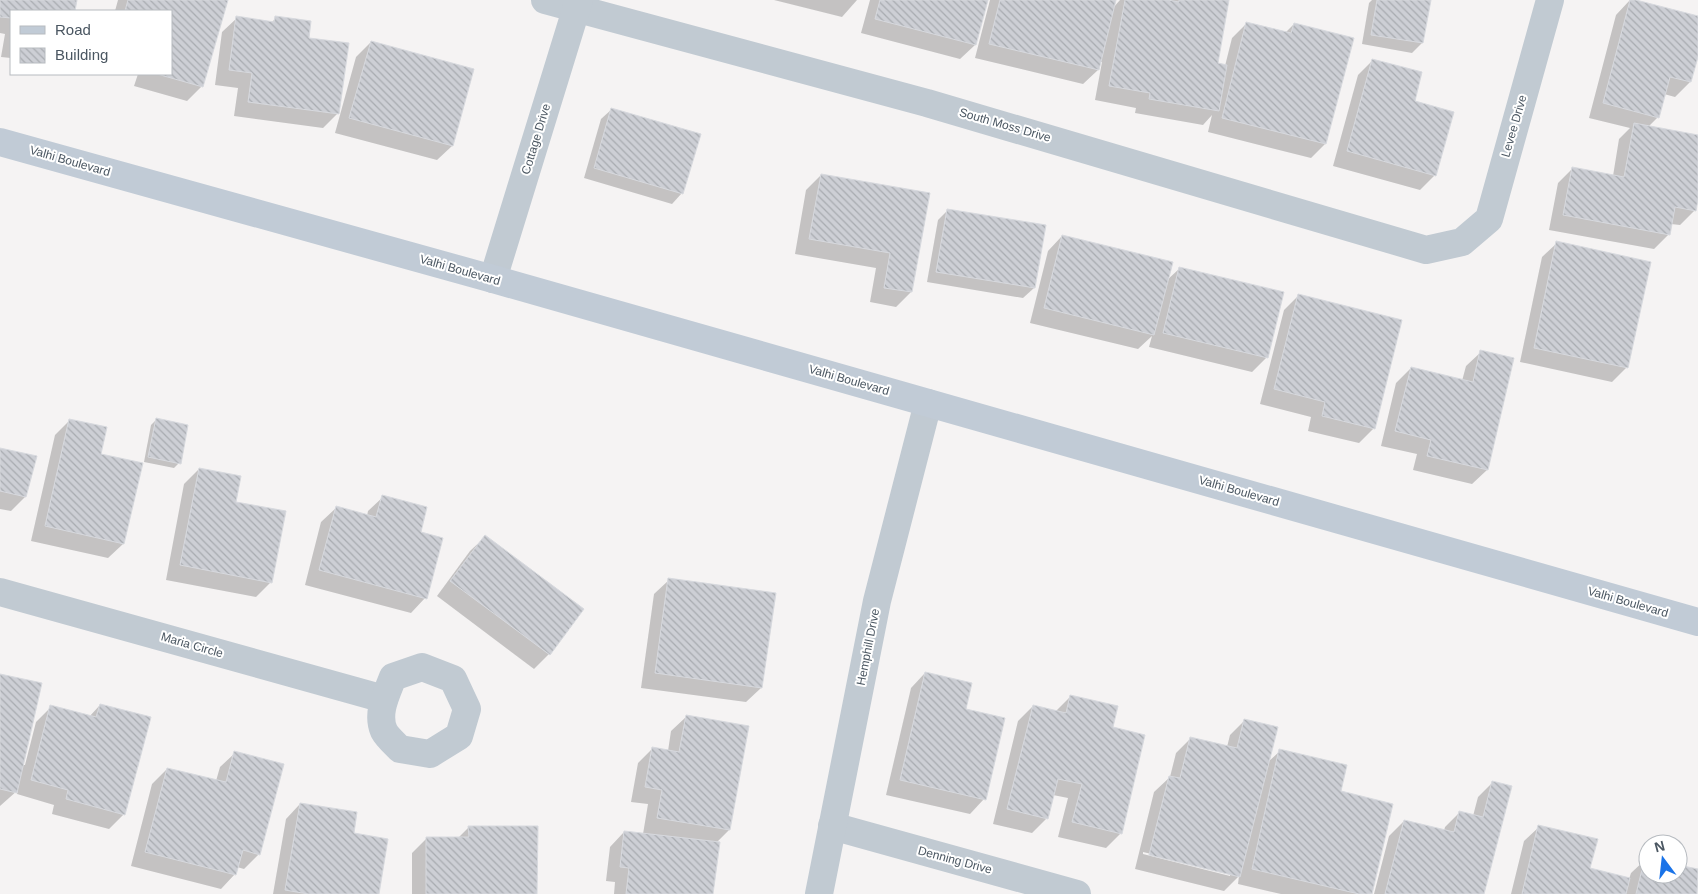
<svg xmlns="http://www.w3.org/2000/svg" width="1698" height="894" viewBox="0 0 1698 894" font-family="Helvetica,sans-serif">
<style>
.shadow{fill:#0003;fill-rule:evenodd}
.building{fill:url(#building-back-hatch);stroke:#d7d9de}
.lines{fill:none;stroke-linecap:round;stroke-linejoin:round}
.street{stroke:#c1cad2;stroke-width:28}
.secondary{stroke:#c1cbd6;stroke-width:28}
.labels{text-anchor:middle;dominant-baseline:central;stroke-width:4;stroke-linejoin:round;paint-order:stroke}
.street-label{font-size:12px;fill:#4a5661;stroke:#fff}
</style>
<defs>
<pattern id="building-back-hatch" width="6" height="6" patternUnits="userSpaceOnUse" patternTransform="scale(1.25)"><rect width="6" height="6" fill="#cdcfd5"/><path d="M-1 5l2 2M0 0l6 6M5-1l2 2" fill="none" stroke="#a8abb0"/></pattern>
</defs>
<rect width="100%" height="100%" fill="#f5f3f3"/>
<!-- shadow -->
<g class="shadow">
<polygon points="0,0 76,0 74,11 11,11 11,58 1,57 5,34 0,33"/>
<polygon points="118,0 224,0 202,86 187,101 134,86 138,74 171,74 171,11 115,11"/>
<polygon points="774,0 857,0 842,17"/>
<polygon points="870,0 987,0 975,45 960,59 861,33"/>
<polygon points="990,0 1115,0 1113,8 1120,0 1228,0 1217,64 1225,66 1232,38 1247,23 1285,33 1294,24 1325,144 1311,158 1208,132 1212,115 1203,125 1135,113 1136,108 1095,100 1102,62 1100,62 1098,70 1083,84 975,58"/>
<polygon points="1372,0 1422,0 1422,43 1412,53 1362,44 1369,3"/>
<polygon points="1630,0 1698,18 1698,53 1690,82 1675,97 1664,94 1658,117 1648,127 1698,136 1698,193 1695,210 1680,225 1671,224 1669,234 1654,249 1549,230 1558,183 1573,168 1613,176 1619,139 1630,128 1589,118 1616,15"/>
<polygon points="237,18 271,23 276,18 308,39 338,113 323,128 234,116 238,88 215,85 222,32"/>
<polygon points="371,42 452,146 437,160 335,133 356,57"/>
<polygon points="1373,60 1413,102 1435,175 1420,190 1333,166 1358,75"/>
<polygon points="612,109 682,193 672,204 584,178 601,119"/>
<polygon points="821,175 929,194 911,292 896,307 870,302 876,268 795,254 806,190"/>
<polygon points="948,210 1034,288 1023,298 927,282 938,220"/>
<polygon points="1062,236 1166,281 1179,269 1267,357 1252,372 1149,347 1152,336 1138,349 1030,323 1048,251"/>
<polygon points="1557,243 1626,368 1612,382 1520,362 1542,257"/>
<polygon points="1298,296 1374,428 1359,443 1308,431 1311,417 1260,404 1284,310"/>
<polygon points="1481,352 1487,470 1472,484 1413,470 1417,454 1381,446 1396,383 1411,368 1462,381 1466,366"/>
<polygon points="70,420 100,455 123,544 108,558 31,541 55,435"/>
<polygon points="156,420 179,463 174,468 144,462 151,425"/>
<polygon points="0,449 25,497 11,511 0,509"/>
<polygon points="199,469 234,503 271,582 256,597 166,580 184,484"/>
<polygon points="383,497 419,533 425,598 411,613 305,585 321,522 336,508 367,516 368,511"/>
<polygon points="485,537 549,654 534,669 437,596 470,551"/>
<polygon points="669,580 761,688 746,702 641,688 654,594"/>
<polygon points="925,673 964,710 984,799 970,814 886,795 911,688"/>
<polygon points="0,675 22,765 25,765 36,722 51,707 89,717 100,705 124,814 109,829 52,814 54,805 17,794 18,790 0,806"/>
<polygon points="1071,696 1112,728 1121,833 1106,848 1058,837 1068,798 1053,795 1047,818 1032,833 993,824 1018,721 1033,706 1055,712"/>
<polygon points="686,717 729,830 716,843 712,894 614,894 615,882 606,881 610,847 624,832 643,834 648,804 631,802 638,763 653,748 668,751 671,731"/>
<path d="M 1245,720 L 1268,762 L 1280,751 L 1340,792 L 1371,894 L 1281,894 L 1238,884 L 1239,876 L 1224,891 L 1135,869 L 1154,792 L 1170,777 L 1176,753 L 1191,738 L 1227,747 L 1230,735 ZM 1143,852 L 1230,873 L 1230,876 L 1143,854 Z"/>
<polygon points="235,753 259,854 244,869 237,867 235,874 221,889 131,866 152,784 167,769 216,781 220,767"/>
<polygon points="1493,782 1483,894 1374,894 1389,836 1404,821 1444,831 1445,827 1459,813 1473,816 1478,797"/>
<polygon points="300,804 352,835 377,894 273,894 286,819"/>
<polygon points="469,827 536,894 412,894 412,853 427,838 458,838"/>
<polygon points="1539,827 1589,869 1629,879 1631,873 1646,859 1648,859 1648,874 1678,874 1678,866 1698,871 1698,885 1696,894 1511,894 1524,841"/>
</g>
<!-- building -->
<g class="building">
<polygon points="0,0 77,0 75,11 11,11 11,18 0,17"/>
<polygon points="128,0 228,0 203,87 157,74 171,74 171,11 125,11"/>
<polygon points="880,0 988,0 976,45 875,19"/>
<polygon points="1000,0 1116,0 1099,70 989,44"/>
<polygon points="1125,0 1168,0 1179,2 1179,0 1229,0 1218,63 1227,65 1219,111 1149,99 1150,93 1109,86"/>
<polygon points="1377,0 1431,0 1423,43 1371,35"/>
<polygon points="1630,0 1636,0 1698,16 1698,57 1691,82 1670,77 1659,118 1603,103"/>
<polygon points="236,16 274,22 275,16 311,21 309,38 349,43 339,114 248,102 252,73 229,70"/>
<polygon points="1246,22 1291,33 1294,23 1354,38 1326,144 1222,118"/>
<polygon points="371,41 474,69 453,146 349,118"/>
<polygon points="1372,59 1422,72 1415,101 1454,112 1436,176 1347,151"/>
<polygon points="611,108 701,134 683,194 594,168"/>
<polygon points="1634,123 1698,135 1698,200 1696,211 1675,207 1670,235 1563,215 1572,167 1624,177"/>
<polygon points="821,174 930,193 912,292 884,288 890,253 809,239"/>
<polygon points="947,209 1046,225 1035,288 936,272"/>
<polygon points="1062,235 1173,262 1154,335 1044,308"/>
<polygon points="1556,241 1651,262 1628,368 1534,348"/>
<polygon points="1179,267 1284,292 1268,358 1163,333"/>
<polygon points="1298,294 1402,320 1375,429 1322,416 1325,402 1274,389"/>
<polygon points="1480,350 1514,358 1488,470 1427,456 1431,440 1395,431 1411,367 1473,382"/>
<polygon points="156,418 188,425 181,464 148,457"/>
<polygon points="69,419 107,427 101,454 143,463 124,544 45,526"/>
<polygon points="0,448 37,456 26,497 0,491"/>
<polygon points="199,468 241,476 236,502 286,511 272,583 180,565"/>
<polygon points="382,495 427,507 421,532 443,538 427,599 319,570 336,506 376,517"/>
<polygon points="485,535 584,609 550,655 450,581"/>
<polygon points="668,578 776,593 762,688 655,673"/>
<polygon points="925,672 972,683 966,709 1005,718 986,800 900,780"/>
<polygon points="0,674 42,683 17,793 0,789"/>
<polygon points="1070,695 1118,706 1113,727 1145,735 1122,834 1072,822 1082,784 1058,779 1048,819 1007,809 1033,705 1066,713"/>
<polygon points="100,704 151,717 125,815 66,799 68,790 31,780 50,705 96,717"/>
<polygon points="686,715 749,726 730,830 657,818 662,790 645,787 652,747 679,752"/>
<polygon points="1244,719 1278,727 1240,877 1149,855 1169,776 1180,778 1190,737 1237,748"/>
<polygon points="1279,749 1347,765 1341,791 1393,804 1372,894 1359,894 1252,869"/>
<polygon points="234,751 284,764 260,855 243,850 236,875 145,852 167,768 226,782"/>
<polygon points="1492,781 1512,786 1484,894 1385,894 1404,820 1454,832 1459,811 1483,817"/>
<polygon points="300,803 357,812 354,833 388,839 379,894 308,894 285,890"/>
<polygon points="1538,825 1598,839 1590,868 1630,878 1626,894 1522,894"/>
<polygon points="468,826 538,826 537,894 426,894 426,837 469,837"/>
<polygon points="624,831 720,842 713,894 626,894 629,868 620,867"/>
<polygon points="1645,857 1648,858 1648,874 1678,874 1678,865 1698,869 1697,894 1636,894"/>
</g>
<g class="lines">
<!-- street -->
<g class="street">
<polyline points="545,0 927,103 1426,250 1462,242 1489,219 1550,0"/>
<polyline points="493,279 579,0"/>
<polyline points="0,592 384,699"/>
<path d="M 422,667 L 453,679 L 467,709 L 459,736 L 430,754 L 400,749 C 395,744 387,737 384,731 C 376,713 387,693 393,677 Z"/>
<polyline points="832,826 1077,894"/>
<polyline points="819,894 877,601 928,403"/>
</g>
<!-- secondary -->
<polyline class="secondary" points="0,142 493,279 1698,622"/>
</g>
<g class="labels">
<!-- street labels -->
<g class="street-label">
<text transform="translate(1005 125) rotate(16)">South Moss Drive</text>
<text transform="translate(1514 126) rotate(-74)">Levee Drive</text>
<text transform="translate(536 139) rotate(-73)">Cottage Drive</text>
<text transform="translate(70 161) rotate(16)">Valhi Boulevard</text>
<text transform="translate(460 270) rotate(16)">Valhi Boulevard</text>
<text transform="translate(849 380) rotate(16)">Valhi Boulevard</text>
<text transform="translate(1239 491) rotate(16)">Valhi Boulevard</text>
<text transform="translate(1628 602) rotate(16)">Valhi Boulevard</text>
<text transform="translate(192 645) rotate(16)">Maria Circle</text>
<text transform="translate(868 647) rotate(-79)">Hemphill Drive</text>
<text transform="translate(955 860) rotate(15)">Denning Drive</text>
</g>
</g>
<!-- legend -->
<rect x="10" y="10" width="162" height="65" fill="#ffffff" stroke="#b7bbc0"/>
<rect x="20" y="26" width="25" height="8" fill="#c1cbd6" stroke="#b7bbc0"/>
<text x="55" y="35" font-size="15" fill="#4a5661">Road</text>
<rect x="20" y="48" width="25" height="15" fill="url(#building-back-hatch)" stroke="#b7bbc0"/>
<text x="55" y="60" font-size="15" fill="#4a5661">Building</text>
<!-- north arrow -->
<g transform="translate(1663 859) rotate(345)"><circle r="24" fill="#ffffff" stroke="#b7bbc0"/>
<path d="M0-4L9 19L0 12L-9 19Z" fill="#1a73e8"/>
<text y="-8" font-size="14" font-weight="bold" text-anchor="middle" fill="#4a5661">N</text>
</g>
</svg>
